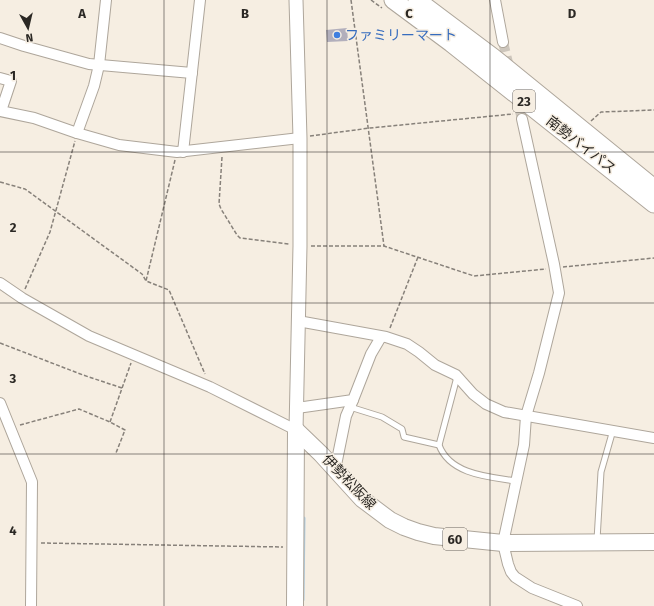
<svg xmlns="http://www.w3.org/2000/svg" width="654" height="606" viewBox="0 0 654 606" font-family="'Fira Sans','Noto Sans JP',sans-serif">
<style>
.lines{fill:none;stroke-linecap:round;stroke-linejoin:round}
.stream{stroke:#aecde2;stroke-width:3}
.building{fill:#b2afbc}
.minor-tunnel{stroke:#cdc6bc;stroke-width:10;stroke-dasharray:10 5;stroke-linecap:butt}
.service-casing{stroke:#aea69b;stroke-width:7}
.minor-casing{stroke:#aea69b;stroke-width:12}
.tertiary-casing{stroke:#aea69b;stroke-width:15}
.primary-casing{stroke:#aea69b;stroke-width:18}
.trunk-casing{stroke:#aea69b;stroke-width:19}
.path{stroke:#87817a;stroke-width:1.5;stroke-dasharray:4 2;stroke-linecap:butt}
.service{stroke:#fff;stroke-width:5}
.minor{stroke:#fff;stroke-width:10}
.tertiary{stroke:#fff;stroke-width:13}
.primary{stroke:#fff;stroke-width:16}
.trunk{stroke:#fff;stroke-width:17}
.grid{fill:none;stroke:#2b2824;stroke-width:1;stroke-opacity:0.55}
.shop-dot{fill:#3f7fe0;stroke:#f6eee2;stroke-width:1.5}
.labels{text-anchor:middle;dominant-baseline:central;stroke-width:3;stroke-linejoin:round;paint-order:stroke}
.shield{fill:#f6eee2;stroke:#68635d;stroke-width:1}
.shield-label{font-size:13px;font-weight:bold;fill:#2b2824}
.shop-label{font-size:14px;fill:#366cbe;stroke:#f6eee2;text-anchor:start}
.street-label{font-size:14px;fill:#2b2824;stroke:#f6eee2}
.grid-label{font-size:13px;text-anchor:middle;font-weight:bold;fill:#2b2824;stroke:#f6eee2;stroke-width:3;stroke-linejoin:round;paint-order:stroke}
</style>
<rect width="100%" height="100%" fill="#f6eee2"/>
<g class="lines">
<!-- stream -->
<polyline class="stream" points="303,600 304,518"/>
</g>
<!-- building -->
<polygon class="building" points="347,28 348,41 327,42 326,30"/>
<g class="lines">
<!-- minor-tunnel -->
<g class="minor-tunnel">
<polyline points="503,42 510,71"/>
<polyline points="516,96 522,119"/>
</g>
<!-- service casing -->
<g class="service-casing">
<g id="service">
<path d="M 457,377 L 439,445 C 450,475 490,477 516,481"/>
<polyline points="350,407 382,417 402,429 404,437 439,445"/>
<polyline points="597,540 601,472 613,430"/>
</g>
</g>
<!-- minor casing -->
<g class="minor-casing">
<g id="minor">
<polyline points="495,0 503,42"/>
<polyline points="0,38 24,46 89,64 192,73"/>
<polyline points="0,78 11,81 1,111"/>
<polyline points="0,111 34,118 77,133 119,145 177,152 300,138"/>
<polyline points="522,119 554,264 559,293 539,373 526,416 524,445 503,543 508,564 511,572 515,577 532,588 577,606"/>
<polyline points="77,133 94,86 99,65 106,0"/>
<polyline points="183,152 200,0"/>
<polyline points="0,283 22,298 89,336 210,387 296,430"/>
<polyline points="298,321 386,337 407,344 419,352 435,365 456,375 473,394 486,404 504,412 654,438"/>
<polyline points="0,403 32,482 31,606"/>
<polyline points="297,408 353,400 371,354 381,337"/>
<polyline points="335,470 346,416 353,400"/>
</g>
</g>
<!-- tertiary casing -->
<g class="tertiary-casing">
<polyline id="tertiary" points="296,430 300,246 300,138 296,0"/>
</g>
<!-- primary casing -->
<g class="primary-casing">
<g id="primary">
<polyline points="296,430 321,454 362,499 390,520 404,527 418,532 434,536 503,543 654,542"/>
<polyline points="295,606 296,430"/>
</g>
</g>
<!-- trunk casing -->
<g class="trunk-casing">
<g id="trunk">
<polyline points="393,0 451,43 654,204"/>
<polyline points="417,0 493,57 654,188"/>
</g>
</g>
<!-- path -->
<g class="path">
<polyline points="351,0 384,246"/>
<polyline points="371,0 382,8"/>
<polyline points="591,121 601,112 654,110"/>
<polyline points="310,136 370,128 513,114"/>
<polyline points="222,157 219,204 221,209 237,235 240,238 289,244"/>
<polyline points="175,160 146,281 169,290 205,374"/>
<polyline points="0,182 25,189 142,274 146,281"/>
<polyline points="311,246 384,246 474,276 546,269"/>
<polyline points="563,267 654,258"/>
<polyline points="25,289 50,232 75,141"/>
<polyline points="390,328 418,257"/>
<polyline points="0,343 83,375 122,388"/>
<polyline points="110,422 131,363"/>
<polyline points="20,425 79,409 110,422 125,430 116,453"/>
<polyline points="41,543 283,547"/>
</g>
<!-- service -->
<use href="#service" class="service"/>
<!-- minor -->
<use href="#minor" class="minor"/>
<!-- tertiary -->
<use href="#tertiary" class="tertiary"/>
<!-- primary -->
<use href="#primary" class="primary"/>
<!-- trunk -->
<use href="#trunk" class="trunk"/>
</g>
<!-- grid -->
<path class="grid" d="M 164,0 L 164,606M 327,0 L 327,606M 490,0 L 490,606M 0,152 L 654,152M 0,303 L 654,303M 0,454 L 654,454"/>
<!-- markers -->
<circle class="shop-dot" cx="337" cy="35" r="4"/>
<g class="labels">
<!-- shield labels -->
<g class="shield">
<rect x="513" y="90" width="22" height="22" rx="3"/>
<rect x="443" y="528" width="24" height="22" rx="3"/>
</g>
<g class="shield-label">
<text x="524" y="101">23</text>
<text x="455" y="539">60</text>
</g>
<!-- shop labels -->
<g class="shop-label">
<text x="345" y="35">ファミリーマート</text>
</g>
<!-- street labels -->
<g class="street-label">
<text transform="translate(581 145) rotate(38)">南勢バイパス</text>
<text transform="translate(349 482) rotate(46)">伊勢松阪線</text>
</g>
</g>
<g class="grid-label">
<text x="82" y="18">A</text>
<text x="245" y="18">B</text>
<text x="409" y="18">C</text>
<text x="572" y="18">D</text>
<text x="13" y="80">1</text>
<text x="13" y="232">2</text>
<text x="13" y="383">3</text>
<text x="13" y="535">4</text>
</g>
<!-- north arrow -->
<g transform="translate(28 28) rotate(172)" stroke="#f6eee2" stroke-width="3" paint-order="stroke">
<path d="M0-3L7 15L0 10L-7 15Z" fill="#2b2824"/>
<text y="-6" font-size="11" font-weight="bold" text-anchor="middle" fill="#2b2824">N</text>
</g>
</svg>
